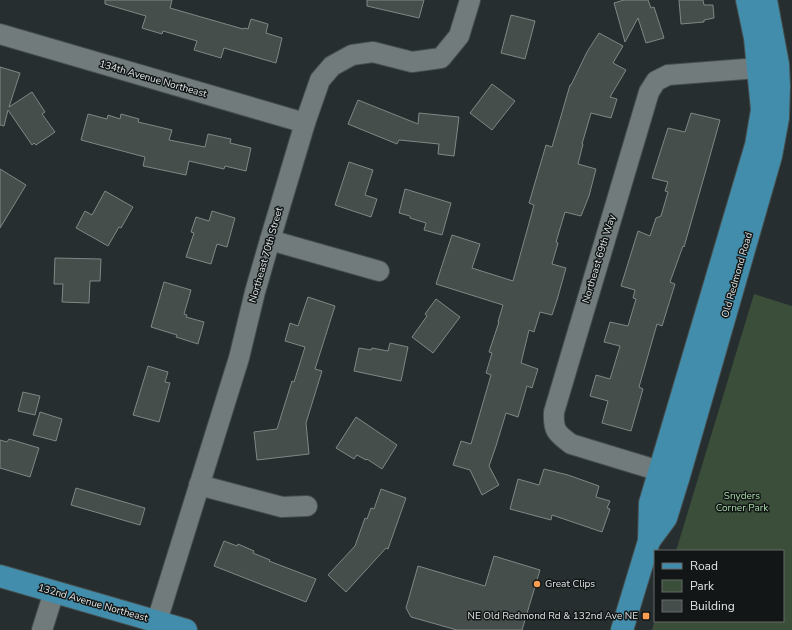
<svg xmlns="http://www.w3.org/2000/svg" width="792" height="630" viewBox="0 0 792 630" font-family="'Nunito Sans',sans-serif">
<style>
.green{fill:#3a4e3a}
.building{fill:#464e4b;stroke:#7f8885}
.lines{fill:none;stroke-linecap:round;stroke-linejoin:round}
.minor-casing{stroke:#454d4d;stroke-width:22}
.major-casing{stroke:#454d4d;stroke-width:24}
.minor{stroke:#717b7c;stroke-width:20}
.major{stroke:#428dab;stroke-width:22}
.poi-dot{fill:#fc9d52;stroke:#121616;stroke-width:1.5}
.labels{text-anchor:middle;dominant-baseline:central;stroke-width:3;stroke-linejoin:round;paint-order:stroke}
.street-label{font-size:10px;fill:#e0e5e6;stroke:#121616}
.park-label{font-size:10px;fill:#a8daa8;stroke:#121616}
.poi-label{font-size:10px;fill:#e0e5e6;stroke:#121616;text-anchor:start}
</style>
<rect width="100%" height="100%" fill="#262e2f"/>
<!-- green -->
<polygon class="green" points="754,294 792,306 792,630 652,630 655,619 655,621 783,621 783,551 676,551"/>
<!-- building -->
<g class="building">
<polygon points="105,0 172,0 170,8 243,29 244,28 248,29 251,19 268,24 266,33 282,38 276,63 224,48 221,58 194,50 197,41 163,31 162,34 142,28 146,16 105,4"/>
<polygon points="367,0 424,0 419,18 367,6"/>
<polygon points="624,0 648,0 651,8 654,7 664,38 646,43 638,18 625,42 614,3"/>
<polygon points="679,0 703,0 704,5 713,5 714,18 704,20 704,22 681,24"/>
<polygon points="511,15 535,21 525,59 501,53"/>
<polygon points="599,33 623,46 613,63 626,70 610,97 617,99 611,118 591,113 582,144 583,144 578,164 596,169 589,196 581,216 565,212 556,242 558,243 552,264 566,268 557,300 552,315 540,312 534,332 529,330 521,363 538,369 532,388 527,386 518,417 506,413 496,446 489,466 499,485 482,495 470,470 453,465 461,441 471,444 491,375 486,373 492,353 489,352 499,322 498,322 503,305 436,284 452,235 480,244 472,268 513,281 534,205 529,203 546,145 552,147 570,85 571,85 587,52"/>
<polygon points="0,67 20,73 9,107 32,92 45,112 42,114 55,132 36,145 34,143 32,145 8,110 4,126 0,125"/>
<polygon points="492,84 515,101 492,130 470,113"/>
<polygon points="358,100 418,124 419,113 459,117 454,156 438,154 439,144 399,140 397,144 348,124"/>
<polygon points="691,113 720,120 706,170 684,247 683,246 670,282 675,284 662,326 657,324 639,387 643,389 631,431 602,423 608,401 590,396 596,375 610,379 620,346 604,342 610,322 628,326 636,299 633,298 635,290 621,286 638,231 650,236 656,218 661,216 668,192 665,191 668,182 652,178 668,128 685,132"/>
<polygon points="88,114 107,119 108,115 120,119 121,114 139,119 138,122 172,130 169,140 205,147 208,134 231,139 230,143 251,148 246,171 225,166 224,169 189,161 186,175 143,166 145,157 81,140"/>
<polygon points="349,162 373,170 365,195 377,199 371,217 335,205"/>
<polygon points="0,169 26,185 0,228"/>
<polygon points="405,189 451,203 442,235 424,230 426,223 410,218 410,216 399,213"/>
<polygon points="105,191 133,207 121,228 119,227 108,246 76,228 85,211 92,215"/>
<polygon points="212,211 235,218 227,247 217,244 211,264 186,257 194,233 191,232 196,217 209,221"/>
<polygon points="55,258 101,259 100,281 90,281 89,303 62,302 63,284 54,284"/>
<polygon points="164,282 191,290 184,314 187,315 186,317 204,322 198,344 176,337 177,335 151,327"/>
<polygon points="308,297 335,306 315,369 322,371 306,423 309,454 257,460 254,432 277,429 292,381 294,382 305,347 285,341 290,323 298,326"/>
<polygon points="436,299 460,317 433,353 412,337 427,316 425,314"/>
<polygon points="390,343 408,347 401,381 354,371 359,348 371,350 372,348 388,351"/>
<polygon points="148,366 168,372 165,382 170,383 159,422 133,415"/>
<polygon points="23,392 40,396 35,415 18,411"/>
<polygon points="40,412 62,419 56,441 33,435"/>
<polygon points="356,417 397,445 382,469 367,459 366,460 357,455 354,459 336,448"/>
<polygon points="9,439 39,448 30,477 0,468 0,440 7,442"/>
<polygon points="544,469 568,475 599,486 596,497 610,501 607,508 610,509 602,532 552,515 551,520 510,509 518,479 539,485"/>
<polygon points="76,488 145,508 140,525 71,505"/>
<polygon points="381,489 406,498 388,549 386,548 346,592 328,575 355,546 365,518 367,519 371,508 374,509"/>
<polygon points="224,541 237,546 238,544 254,551 253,553 270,560 269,561 316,579 306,602 214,566"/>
<polygon points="494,556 540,570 522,630 457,630 411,617 406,608 418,566 485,586"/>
</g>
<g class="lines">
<!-- minor casing -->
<g class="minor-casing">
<g id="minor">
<polyline points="0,34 305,123"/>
<polyline points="270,240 379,271"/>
<path d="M 676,476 L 571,444 C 556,433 553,430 554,412 L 649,92 L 656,81 L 668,75 L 758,68 L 774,65"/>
<polyline points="199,485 282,507 307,506"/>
<polyline points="157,621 239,358 255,292 270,240 305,123 320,80 332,66 352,55 373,52 412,62 441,58 459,36 470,0"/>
<polyline points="42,630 54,592"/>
</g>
</g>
<!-- major casing -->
<g class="major-casing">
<g id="major">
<polyline points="649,541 666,518 679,476 771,156 778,118 779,86 778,64 766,0"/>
<polyline points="0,576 186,630"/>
<polyline points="622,630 649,541 650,503 756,145 762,110 755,38 747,0"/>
</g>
</g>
<!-- minor -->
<use href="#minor" class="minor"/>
<!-- major -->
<use href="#major" class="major"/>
</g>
<!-- markers -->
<g class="poi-dot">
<circle cx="537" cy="584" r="4"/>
<rect x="642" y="612" width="8" height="8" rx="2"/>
</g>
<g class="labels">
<!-- street labels -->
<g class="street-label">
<text transform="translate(153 79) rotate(16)">134th Avenue Northeast</text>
<text transform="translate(266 255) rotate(-74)">Northeast 70th Street</text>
<text transform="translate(599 259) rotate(-73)">Northeast 69th Way</text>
<text transform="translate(737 275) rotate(-74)">Old Redmond Road</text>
<text transform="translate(93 603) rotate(16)">132nd Avenue Northeast</text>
</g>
<!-- park labels -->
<g class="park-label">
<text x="742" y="496">Snyders<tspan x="742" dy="12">Corner Park</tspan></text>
</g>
<!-- poi labels -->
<g class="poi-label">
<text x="545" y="584">Great Clips</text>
<text x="638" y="616" text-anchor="end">NE Old Redmond Rd &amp; 132nd Ave NE</text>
</g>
</g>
<!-- legend -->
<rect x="654" y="550" width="130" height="72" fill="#121616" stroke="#646969"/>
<rect x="662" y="563" width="20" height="6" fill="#428dab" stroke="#646969"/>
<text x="690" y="570" font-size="12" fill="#e0e5e6">Road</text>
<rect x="662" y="580" width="20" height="12" fill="#3a4e3a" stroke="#646969"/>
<text x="690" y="590" font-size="12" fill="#e0e5e6">Park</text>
<rect x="662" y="600" width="20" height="12" fill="#464e4b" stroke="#646969"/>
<text x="690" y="610" font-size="12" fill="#e0e5e6">Building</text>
</svg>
